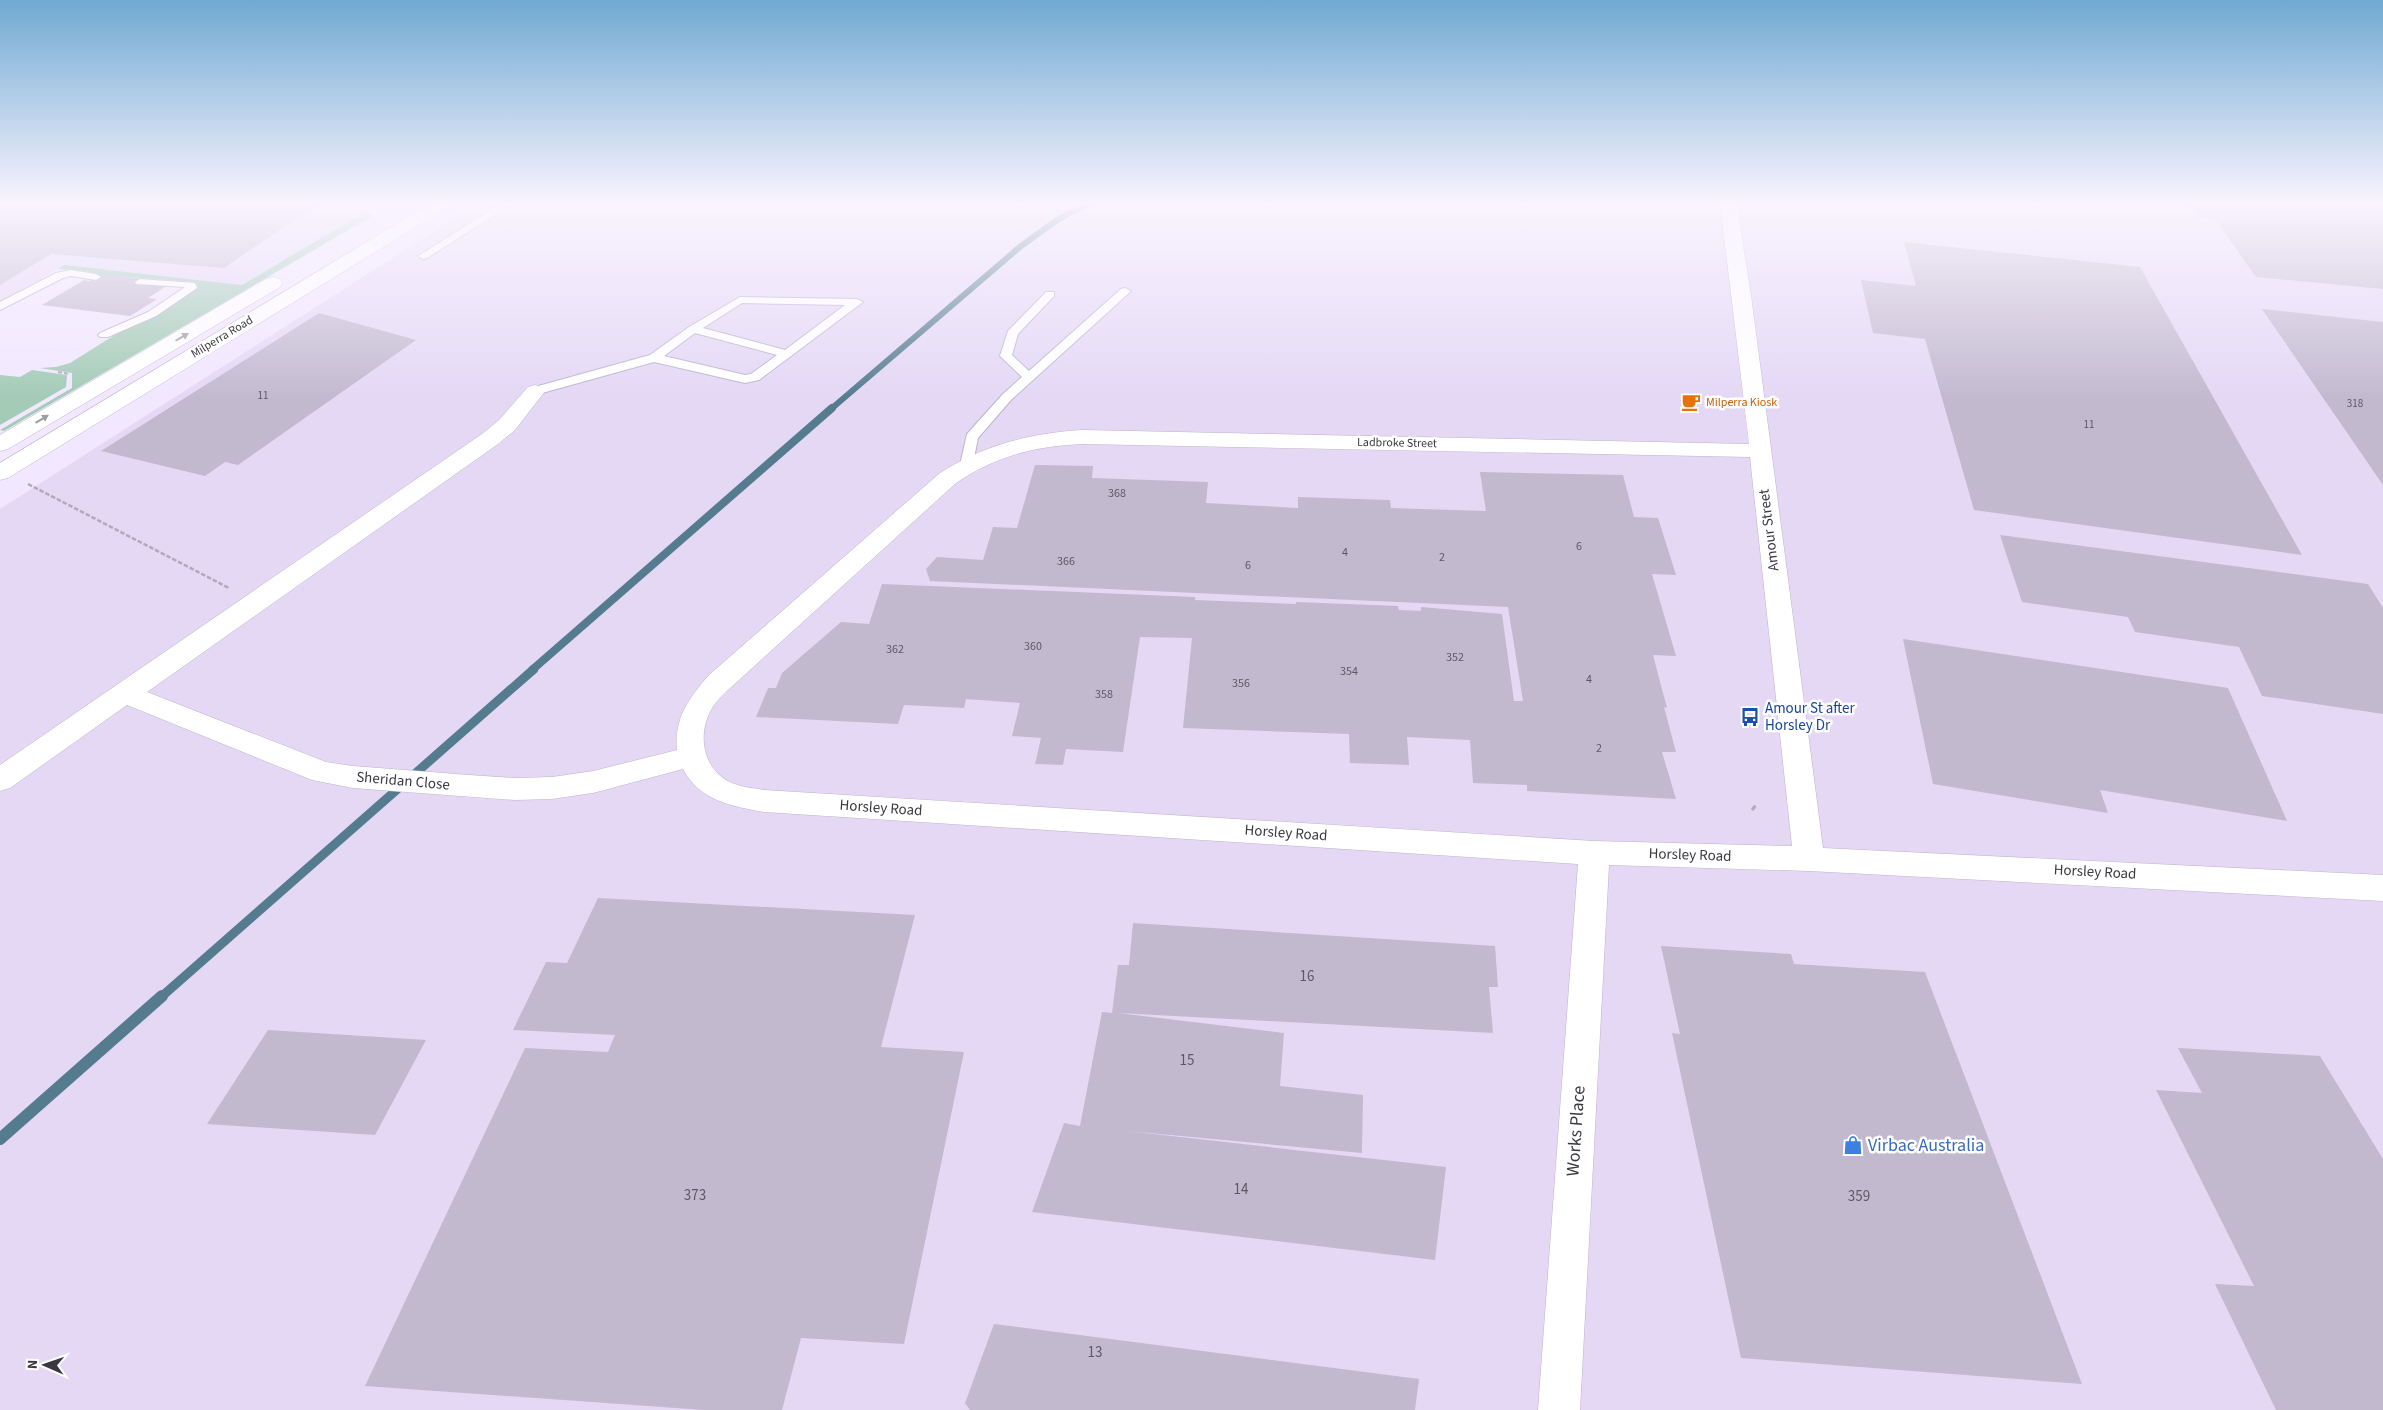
<svg xmlns="http://www.w3.org/2000/svg" width="2383" height="1410" viewBox="0 0 2383 1410" font-family="'Source Sans 3',sans-serif">
<style>
.built{fill:#e4d8f5}
.green{fill:#a3cbb6}
.lines{fill:none;stroke-linecap:round;stroke-linejoin:round}
.stream-far3{stroke:#557b8f;stroke-width:6}
.stream-far2{stroke:#557b8f;stroke-width:8}
.stream-far1{stroke:#557b8f;stroke-width:9}
.stream{stroke:#557b8f;stroke-width:12}
.building{fill:#c2b9cf}
.service-casing{stroke:#bdb4ca;stroke-width:2}
.minor-casing{stroke:#bdb4ca;stroke-width:1}
.trunk-casing{stroke:#bdb4ca;stroke-width:1}
.path-far2{stroke:#b1a9bc;stroke-width:2;stroke-dasharray:4 2;stroke-linecap:butt}
.path-far1{stroke:#b1a9bc;stroke-width:2.5;stroke-dasharray:4.5 2;stroke-linecap:butt}
.path{stroke:#b1a9bc;stroke-width:3;stroke-dasharray:5.5 2.5;stroke-linecap:butt}
.service{fill:#fff;fill-rule:evenodd}
.minor{fill:#fff;fill-rule:evenodd}
.trunk{fill:#fff;fill-rule:evenodd}
.oneway{fill:#9e9ca0}
.labels{text-anchor:middle;dominant-baseline:central;stroke-width:5;stroke-linejoin:round;paint-order:stroke}
.far-number-label{font-size:11px;fill:#5e5864}
.far-street-label{font-size:12px;fill:#3c3841;stroke:#fff}
.far-food-label{font-size:12px;fill:#c56008;stroke:#fff;text-anchor:start}
.number-label{font-size:12px;fill:#5e5864}
.street-label{font-size:15px;fill:#3c3841;stroke:#fff}
.transit-label{font-size:15px;fill:#164399;stroke:#fff;text-anchor:start}
.near-number-label{font-size:15px;fill:#5e5864}
.near-street-label{font-size:18px;fill:#3c3841;stroke:#fff}
.near-shop-label{font-size:18px;fill:#366cbe;stroke:#fff;text-anchor:start}
</style>
<rect width="100%" height="100%" fill="#f1e7ff"/>
<!-- built -->
<g class="built">
<polygon points="0,202 369,202 358,209 360,212 365,212 242,285 65,265 0,302"/>
<polygon points="480,202 2383,202 2383,1410 0,1410 0,509"/>
</g>
<!-- green -->
<g class="green">
<polygon points="365,212 374,215 4,431 0,430 72,388 72,373 40,368 56,367 70,363 126,328 155,315 198,287 193,282 100,275 84,271 58,269 65,265 242,285"/>
<polygon points="32,370 67,375 66,387 0,425 0,375 20,377"/>
</g>
<g class="lines">
<!-- stream-far3 -->
<polyline class="stream-far3" points="831,409 1021,246 1057,220 1090,202"/>
<!-- stream-far2 -->
<polyline class="stream-far2" points="532,670 832,408"/>
<!-- stream-far1 -->
<polyline class="stream-far1" points="160,998 534,669"/>
<!-- stream -->
<polyline class="stream" points="0,1139 162,996"/>
</g>
<!-- building -->
<g class="building">
<polygon points="0,202 320,202 224,268 51,254 0,285"/>
<polygon points="2188,202 2383,202 2383,289 2256,277 2215,219 2199,217"/>
<polygon points="1904,242 2140,267 2302,555 1974,510 1925,339 1873,333 1861,280 1916,286"/>
<polygon points="101,274 145,279 139,282 168,285 148,298 157,299 130,316 42,305 84,280 89,281"/>
<polygon points="2262,309 2383,322 2383,485"/>
<polygon points="319,313 416,340 238,465 225,462 205,476 101,451"/>
<polygon points="1035,465 1093,466 1092,478 1208,482 1206,503 1298,508 1298,497 1390,500 1391,508 1486,511 1480,472 1623,475 1634,517 1658,518 1676,575 1652,574 1676,656 1653,655 1667,708 1664,707 1676,752 1662,752 1676,799 1527,791 1527,785 1473,783 1470,740 1407,737 1409,765 1350,763 1349,734 1183,728 1192,638 1140,637 1123,752 1066,749 1063,765 1035,764 1041,738 1012,736 1020,703 966,699 964,708 904,705 898,724 756,717 768,688 776,688 782,673 841,622 869,624 882,584 1195,597 1195,600 1296,604 1296,602 1398,606 1399,610 1421,611 1421,607 1502,614 1514,701 1523,701 1508,607 930,581 926,569 937,557 983,560 993,527 1017,528"/>
<polygon points="2000,535 2368,584 2383,608 2383,714 2262,696 2239,647 2135,632 2128,617 2022,602"/>
<polygon points="1903,639 2228,688 2287,821 2100,790 2108,813 1933,784"/>
<polygon points="598,898 915,915 881,1047 964,1052 904,1344 801,1338 782,1410 704,1410 365,1386 525,1048 608,1052 615,1035 513,1030 546,962 567,963"/>
<polygon points="1133,923 1495,946 1498,987 1489,987 1493,1033 1118,1013 1284,1033 1280,1086 1363,1095 1362,1153 1127,1131 1446,1167 1435,1260 1032,1212 1064,1123 1080,1126 1102,1012 1112,1013 1118,965 1129,965"/>
<polygon points="1661,946 1791,954 1794,964 1925,972 2082,1384 1741,1358 1672,1033 1680,1034"/>
<polygon points="268,1030 426,1040 375,1135 207,1124"/>
<polygon points="2178,1048 2320,1056 2383,1159 2383,1410 2276,1410 2215,1284 2254,1286 2156,1090 2202,1093"/>
<polygon points="994,1324 1419,1379 1415,1410 970,1410 965,1403"/>
</g>
<g class="lines">
<!-- service casing -->
<g class="service-casing">
<g id="service">
<polygon points="504,202 515,202 427,258 423,259 418,256"/>
<polygon points="71,270 96,274 101,277 96,280 71,276 63,278 0,310 0,302 56,273"/>
<polygon points="140,279 195,283 197,288 156,316 108,337 100,337 98,335 100,333 148,312 185,287 136,284 135,282"/>
<polygon points="1125,288 1131,291 1129,293 1011,400 978,438 972,468 962,468 960,465 967,434 1003,394 1022,377 1000,356 1008,331 1046,292 1054,292 1054,296 1018,334 1012,355 1029,371 1121,289"/>
<path d="M 740,297 L 857,299 L 863,302 L 759,380 L 745,383 L 654,362 L 535,395 L 529,391 L 531,388 L 650,355 L 689,327 ZM 742,303 L 845,305 L 785,350 L 703,328 ZM 695,333 L 777,355 L 751,374 L 745,375 L 664,356 Z"/>
</g>
</g>
<!-- minor casing -->
<g class="minor-casing">
<path id="minor" d="M 1720,202 L 1736,202 L 1751,295 L 1823,848 L 2383,875 L 2383,901 L 1809,871 L 1609,865 L 1580,1410 L 1538,1410 L 1578,864 L 764,812 C 731,806 700,801 683,769 L 593,793 L 552,799 L 515,800 L 353,788 L 312,780 L 127,705 L 10,788 L 0,791 L 0,765 L 482,434 L 499,420 L 528,387 L 535,385 L 542,387 L 545,391 L 515,430 L 498,444 L 147,692 L 326,762 L 353,766 L 469,775 L 515,778 L 552,777 L 593,771 L 677,750 C 674,718 689,698 709,675 L 940,473 C 984,445 1031,433 1083,430 L 1749,444 ZM 1083,444 L 1750,457 L 1792,846 L 1594,841 L 764,790 C 753,788 740,787 730,782 C 703,769 697,735 711,710 C 715,702 723,695 729,689 L 956,483 C 996,456 1035,446 1083,444 Z"/>
</g>
<!-- trunk casing -->
<g class="trunk-casing">
<g id="trunk">
<polygon points="433,202 452,202 450,206 8,478 0,480 0,463"/>
<polygon points="273,277 280,279 282,283 280,287 8,449 0,451 0,435 266,279"/>
</g>
</g>
<!-- path-far2 -->
<polyline class="path-far2" points="58,372 70,374"/>
<!-- path-far1 -->
<polyline class="path-far1" points="28,484 229,588"/>
<!-- path -->
<polyline class="path" points="1752,810 1756,805"/>
<!-- service -->
<use href="#service" class="service"/>
<!-- minor -->
<use href="#minor" class="minor"/>
<!-- trunk -->
<use href="#trunk" class="trunk"/>
</g>
<!-- one-way arrows -->
<defs><path id="oneway-solid" d="M-6-.8H1V-3.2L6.5 0L1 3.2V.8H-6Z" transform="scale(1.25)"/></defs>
<g class="oneway">
<use href="#oneway-solid" transform="translate(182 337) rotate(-30)"/>
<use href="#oneway-solid" transform="translate(42 419) rotate(-31)"/>
</g>
<!-- sky -->
<linearGradient id="sky" x2="0" y2="1"><stop stop-color="#71a9d2"/><stop offset="0.51" stop-color="#f9f4ff"/><stop offset="1" stop-color="#f9f4ff" stop-opacity="0"/></linearGradient>
<rect width="2383" height="399" fill="url(#sky)"/>
<!-- icons -->
<defs>
<g id="cafe-bare" transform="scale(1.5)"><path d="M-5.5-4.5H6V0H3Q3 3.5 0 3.5H-2.5Q-5.5 3.5-5.5 0ZM3-3.2v2h1.7v-2ZM-6 4.5H4V6H-6Z" fill="#e8710a" stroke="#fff" stroke-width="2.5" paint-order="stroke"/></g>
<g id="bus-bare" transform="scale(1.5)"><path d="M-5-6H5V4H4V6H2V4H-2V6H-4V4H-5ZM-3.5-4V0h7V-4ZM-3.5 1.2v1.5H-2V1.2ZM2 1.2v1.5H3.5V1.2Z" fill="#1a4fb4" stroke="#fff" stroke-width="2.5" paint-order="stroke"/></g>
<g id="shop-bare" transform="scale(1.5)"><path d="M-5-2.5h2.3a2.7 3.5 0 0 1 5.4 0H5L5.5 6h-11ZM-1.5-2.5h3a1.5 2.3 0 0 0-3 0Z" fill="#3f7fe0" stroke="#fff" stroke-width="2.5" paint-order="stroke"/></g>
</defs>
<g fill-rule="evenodd">
<use href="#cafe-bare" x="1691" y="402"/>
<use href="#bus-bare" x="1750" y="717"/>
<use href="#shop-bare" x="1853" y="1145"/>
</g>
<g class="labels">
<!-- far-number labels -->
<g class="far-number-label">
<text x="263" y="395">11</text>
<text x="2355" y="403">318</text>
<text x="2089" y="424">11</text>
</g>
<!-- far-street labels -->
<g class="far-street-label">
<text transform="translate(222 337) rotate(-31)">Milperra Road</text>
<text transform="translate(1397 443) rotate(1)">Ladbroke Street</text>
</g>
<!-- far-food labels -->
<g class="far-food-label">
<text x="1706" y="402">Milperra Kiosk</text>
</g>
<!-- number labels -->
<g class="number-label">
<text x="1117" y="493">368</text>
<text x="1579" y="546">6</text>
<text x="1345" y="552">4</text>
<text x="1442" y="557">2</text>
<text x="1066" y="561">366</text>
<text x="1248" y="565">6</text>
<text x="1033" y="646">360</text>
<text x="895" y="649">362</text>
<text x="1455" y="657">352</text>
<text x="1349" y="671">354</text>
<text x="1589" y="679">4</text>
<text x="1241" y="683">356</text>
<text x="1104" y="694">358</text>
<text x="1599" y="748">2</text>
</g>
<!-- street labels -->
<g class="street-label">
<text transform="translate(1769 530) rotate(-97)">Amour Street</text>
<text transform="translate(403 781) rotate(5)">Sheridan Close</text>
<text transform="translate(881 808) rotate(4)">Horsley Road</text>
<text transform="translate(1286 833) rotate(4)">Horsley Road</text>
<text transform="translate(1690 855) rotate(2)">Horsley Road</text>
<text transform="translate(2095 872) rotate(3)">Horsley Road</text>
</g>
<!-- transit labels -->
<g class="transit-label">
<text x="1765" y="708">Amour St after<tspan x="1765" dy="17">Horsley Dr</tspan></text>
</g>
<!-- near-number labels -->
<g class="near-number-label">
<text x="1307" y="976">16</text>
<text x="1187" y="1060">15</text>
<text x="1241" y="1189">14</text>
<text x="695" y="1195">373</text>
<text x="1859" y="1196">359</text>
<text x="1095" y="1352">13</text>
</g>
<!-- near-street labels -->
<g class="near-street-label">
<text transform="translate(1576 1131) rotate(-86)">Works Place</text>
</g>
<!-- near-shop labels -->
<g class="near-shop-label">
<text x="1868" y="1145">Virbac Australia</text>
</g>
</g>
<!-- north arrow -->
<g transform="translate(45 1365) rotate(272)" stroke="#ffffff" stroke-width="4" paint-order="stroke">
<path d="M0-4L9 19L0 12L-9 19Z" fill="#3c3841"/>
<text y="-8" font-size="14" font-weight="bold" text-anchor="middle" fill="#3c3841">N</text>
</g>
</svg>
